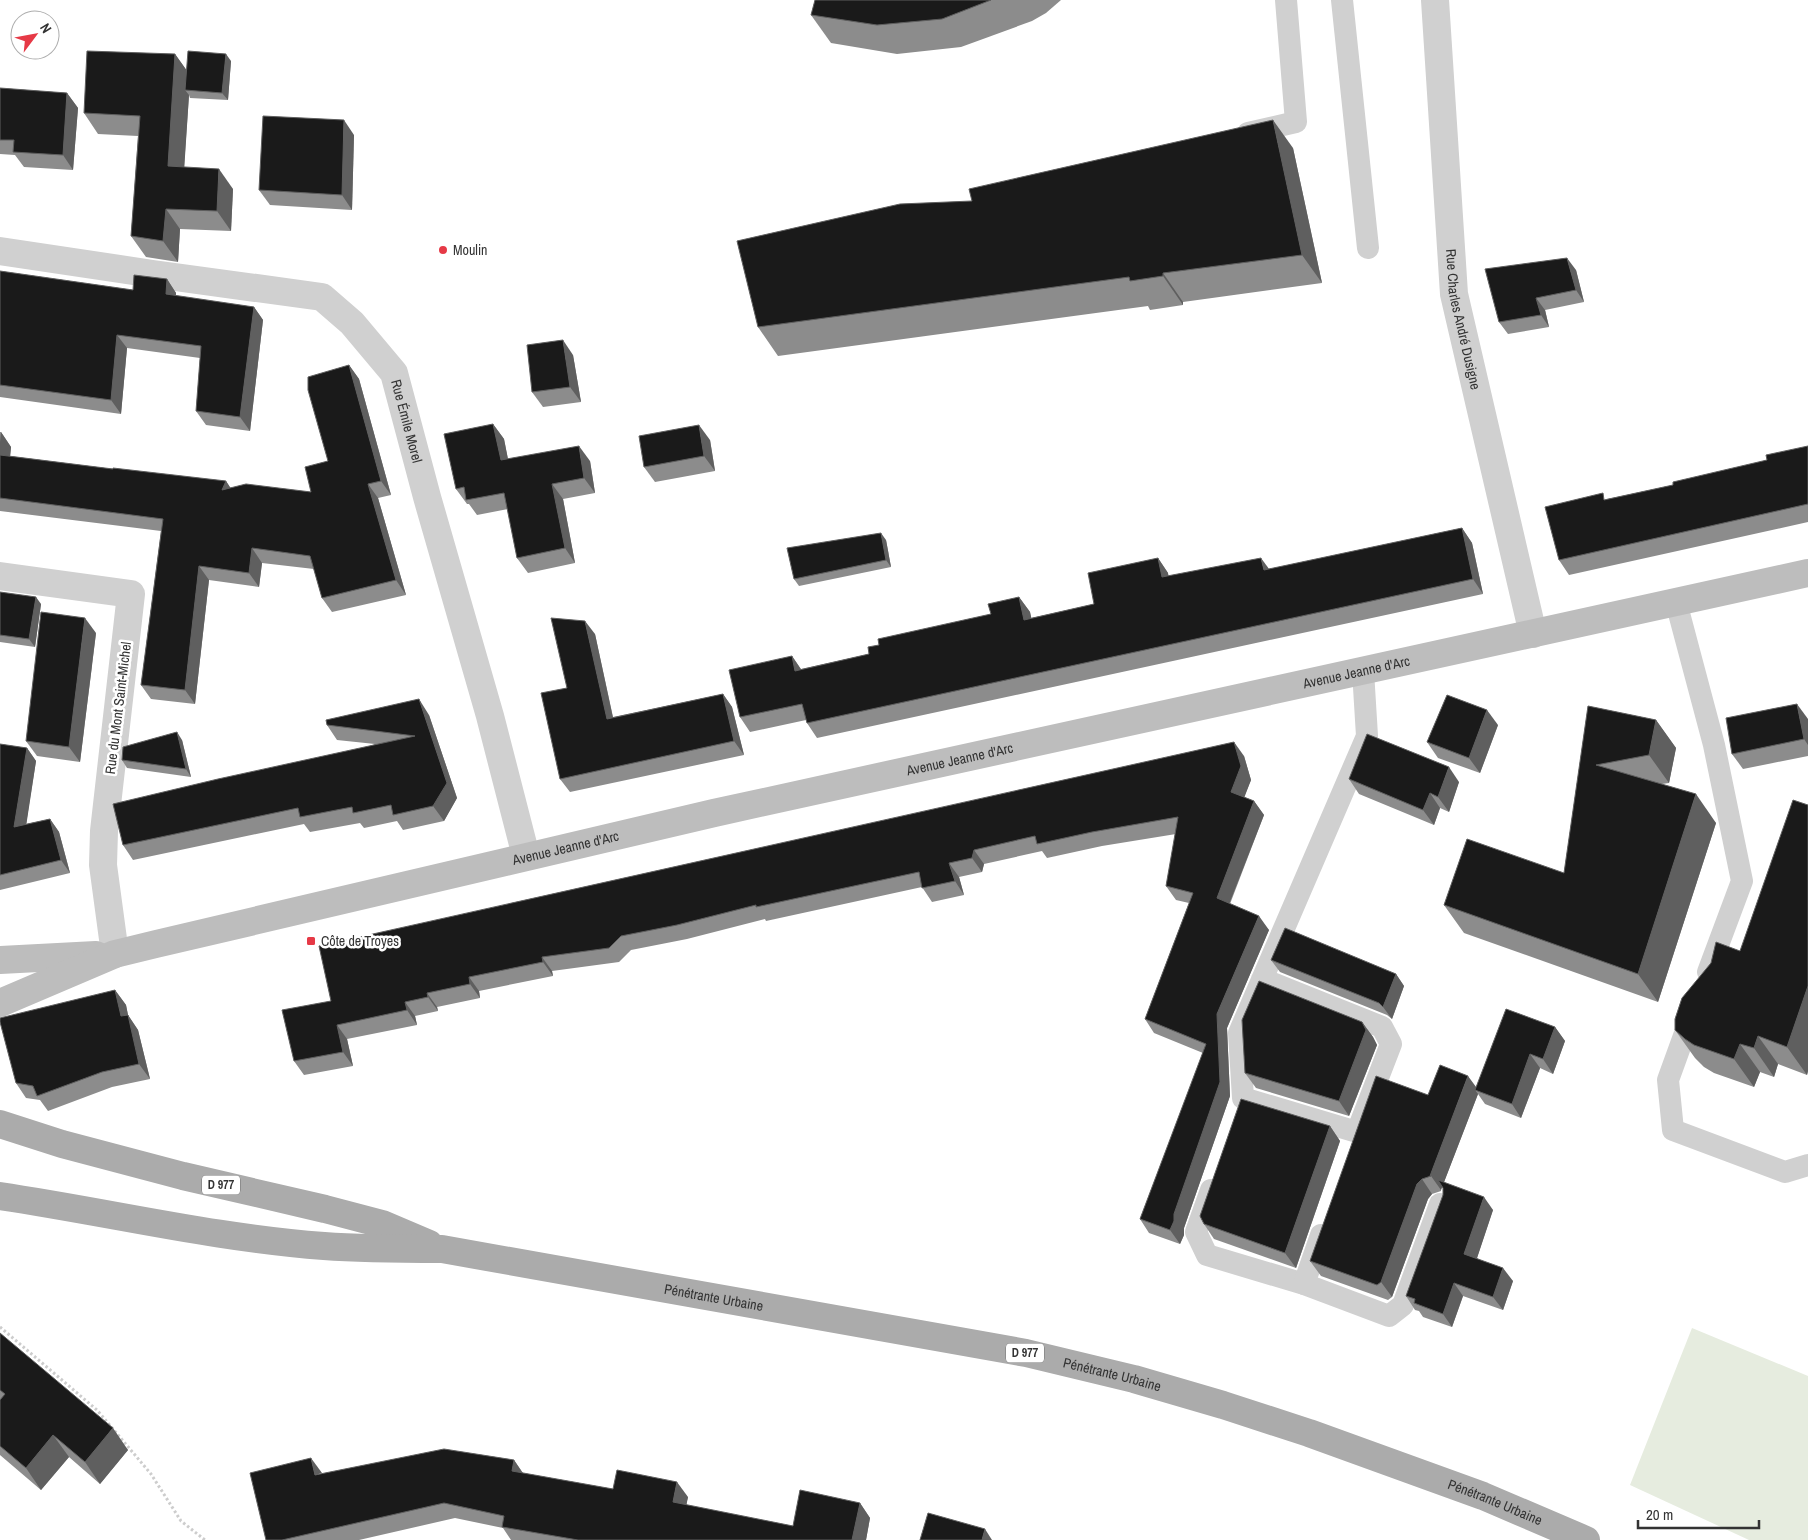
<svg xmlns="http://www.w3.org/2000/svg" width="1808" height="1540" viewBox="0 0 1808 1540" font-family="'Archivo Narrow',sans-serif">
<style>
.green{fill:#e6ecdf}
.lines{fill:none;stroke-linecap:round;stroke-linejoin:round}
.path{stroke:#cdcdcd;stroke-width:3;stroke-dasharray:2.5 2.5;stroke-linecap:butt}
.lane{stroke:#d0d0d0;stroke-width:22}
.street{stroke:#d0d0d0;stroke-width:28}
.secondary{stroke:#bdbdbd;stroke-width:28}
.primary{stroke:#ababab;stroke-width:28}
.wall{fill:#8c8c8c}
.shaded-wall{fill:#5f5f5f}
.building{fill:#1a1a1a;stroke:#5f5f5f}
.poi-dot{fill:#e63946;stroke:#fff;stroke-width:2}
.labels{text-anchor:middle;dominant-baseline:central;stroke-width:5;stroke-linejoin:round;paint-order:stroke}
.shield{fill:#fff;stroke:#707070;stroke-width:1}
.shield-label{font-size:12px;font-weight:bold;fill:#333}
.poi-label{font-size:14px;fill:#333;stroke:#fff;text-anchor:start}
.street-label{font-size:14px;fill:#333;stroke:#fff}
</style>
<rect width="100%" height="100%" fill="#fff"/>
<!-- green -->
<polygon class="green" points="1692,1328 1808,1376 1808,1540 1749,1540 1630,1485"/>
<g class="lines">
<!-- path -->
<polyline class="path" points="0,1327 97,1410 151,1474 181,1521 205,1540"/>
<!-- lane -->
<g class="lane">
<polyline points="1342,0 1368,248"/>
<polyline points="1248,133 1296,122 1286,0"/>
<polyline points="1676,602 1714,745 1742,881 1708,972"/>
<polyline points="1262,979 1382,1027 1391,1044 1357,1132 1243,1098 1239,1033 1367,736 1363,671"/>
<polyline points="1693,1011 1668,1080 1673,1130 1785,1172 1808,1165"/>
<polyline points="1211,1190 1196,1232 1207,1255 1304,1284"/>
<polyline points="1321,1235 1304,1284 1389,1316 1403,1305 1440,1204"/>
</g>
<!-- street -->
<g class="street">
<path id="s1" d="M 1435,0 L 1454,294 L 1533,634"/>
<path id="s2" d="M 0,251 L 153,274 L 322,297 L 352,323 L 394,373 L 427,497 L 490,716 L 526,856"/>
<polyline points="0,576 131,594 104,831 103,865 115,954"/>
</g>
<!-- secondary -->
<g class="secondary">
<polyline points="0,960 96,955"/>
<path id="s3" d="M 0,1003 L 115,954 L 156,944 L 714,813 L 1808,573"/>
</g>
<!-- primary -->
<g class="primary">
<polyline points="0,1124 62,1144 183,1176 325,1209 382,1224 429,1244"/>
<path id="s4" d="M 0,1196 C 108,1212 215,1238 324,1246 C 363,1249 402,1249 442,1249 L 1026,1353 L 1134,1379 L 1223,1405 L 1309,1433 L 1483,1496 L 1586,1540"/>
</g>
</g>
<!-- wall -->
<g class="wall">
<polygon points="815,0 1061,0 1046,13 1032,21 961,47 897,54 831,43 811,15"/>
<polygon points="175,54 187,71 231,61 228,100 190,98 189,95 184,167 233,189 231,231 180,229 178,262 146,257 131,236 138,136 98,134 84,113"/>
<polygon points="0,88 67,93 78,108 73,170 24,167 15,155 0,154"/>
<polygon points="354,135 352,210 270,205 259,190"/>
<polygon points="1293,148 1322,283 1183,302 1183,305 1150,310 1148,306 778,356 758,327 972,201"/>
<polygon points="1576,270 1584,302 1545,310 1549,327 1508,334 1499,322"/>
<polygon points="0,271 133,290 167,279 176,293 176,296 254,307 263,320 250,431 206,425 196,411 200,358 127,348 121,414 0,397"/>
<polygon points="573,355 581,402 543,407 532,392"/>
<polygon points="349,365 359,379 391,495 378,498 406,595 332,612 322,598 314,569 262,563 259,587 209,580 195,704 151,699 141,685 161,531 0,511 0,432 1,432 11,447 10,456 113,469 226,481 230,488 311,492 328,461"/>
<polygon points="493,424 504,439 508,459 590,461 595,493 563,499 575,563 528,573 517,558 508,509 477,515 469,504 467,504 456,489"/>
<polygon points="710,440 715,471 655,482 644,467"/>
<polygon points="1808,446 1808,522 1569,575 1559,560 1607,499 1673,485 1767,460"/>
<polygon points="1462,528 1472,543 1483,594 817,738 807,723 806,720 750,732 740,717 792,656 801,669 869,654 879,645 991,614 1019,597 1030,612 1031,618 1094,604 1158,558 1168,573 1168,576 1269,569"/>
<polygon points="886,540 891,567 799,586 794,579"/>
<polygon points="0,592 41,604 35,647 0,642"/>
<polygon points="96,633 80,762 37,756 26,741"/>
<polygon points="595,634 613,717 723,694 732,707 744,755 570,792 560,779 567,688"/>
<polygon points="1588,706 1656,720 1676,748 1669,783 1662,784 1716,823 1658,1002 1464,933 1444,905 1564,873"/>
<polygon points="429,715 457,798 444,821 403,830 397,821 364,828 360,823 310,832 304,824 133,860 123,845 375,744 337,740 327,725"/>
<polygon points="1808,719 1808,756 1743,769 1732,754"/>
<polygon points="1498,725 1480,773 1438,758 1427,742"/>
<polygon points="182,740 191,777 127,768 122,760"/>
<polygon points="0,744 27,748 36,761 26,824 50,819 59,832 70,873 0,890"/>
<polygon points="1244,756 1251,780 1244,797 1254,801 1264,815 1230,904 1269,930 1227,1028 1230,1096 1184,1228 1184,1235 1180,1244 1149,1233 1140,1219 1203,1053 1154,1033 1145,1019 1189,903 1176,900 1166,886 1176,834 1102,846 1047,858 1042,851 984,864 982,872 959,877 964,895 932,902 922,887 766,921 765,919 687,939 631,950 619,962 552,971 553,976 479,991 480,998 437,1007 438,1011 415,1016 417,1025 347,1039 353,1066 304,1075 294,1061 331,1001"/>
<polygon points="1349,779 1459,782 1449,812 1440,808 1434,825 1359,794"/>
<polygon points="1808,805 1808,1071 1807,1075 1778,1064 1774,1077 1760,1072 1754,1087 1714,1073 1704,1067 1695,1058 1675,1030 1740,951"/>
<polygon points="1271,960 1396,974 1404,986 1392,1019 1387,1015 1280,972"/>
<polygon points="115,990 126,1005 128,1015 138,1030 150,1079 112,1087 48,1111 40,1100 26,1098 16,1083"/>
<polygon points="1362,1022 1373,1037 1377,1045 1349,1116 1256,1088 1245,1073"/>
<polygon points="1555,1027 1565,1041 1553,1074 1540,1068 1521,1118 1485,1104 1478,1094 1444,1182 1493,1210 1477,1258 1513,1281 1503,1310 1463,1296 1452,1327 1423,1317 1419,1311 1415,1310 1406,1296 1443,1195 1443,1188 1442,1186 1441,1190 1441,1191 1432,1194 1428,1199 1392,1297 1388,1300 1321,1276 1310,1261 1476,1087"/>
<polygon points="1330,1126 1340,1141 1296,1268 1214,1239 1204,1224"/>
<polygon points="0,1333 128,1450 100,1484 69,1457 41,1490 0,1455"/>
<polygon points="514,1460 523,1473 613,1489 688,1497 686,1505 793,1526 860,1503 870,1518 866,1540 511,1540 503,1528 455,1518 359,1540 266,1540 322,1474"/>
</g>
<!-- shaded-wall -->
<g class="shaded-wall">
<polygon points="175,54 190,75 185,90 189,95 183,187 168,166"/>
<polygon points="226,54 231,61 228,100 222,93"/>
<polygon points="67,93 78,108 73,170 63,155"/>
<polygon points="344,120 354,135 352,210 342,195"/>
<polygon points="1273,120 1293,148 1322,283 1302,255"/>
<polygon points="219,169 233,189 231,231 217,211"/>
<polygon points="166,209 180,229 178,262 163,241"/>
<polygon points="1567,258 1576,270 1584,302 1576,290"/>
<polygon points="1163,273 1183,302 1183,305 1163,276"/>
<polygon points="167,279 176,293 175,308 166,294"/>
<polygon points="1536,298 1545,310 1549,327 1541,315"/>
<polygon points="254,307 263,320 250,431 240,417"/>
<polygon points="117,335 127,348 121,414 111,400"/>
<polygon points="563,340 573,355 581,402 570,387"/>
<polygon points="349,365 359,379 391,495 381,481"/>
<polygon points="493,424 504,439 511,475 501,460"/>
<polygon points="699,425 710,440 715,471 704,456"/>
<polygon points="1,432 11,447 9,469 0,457 0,442"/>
<polygon points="579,446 590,461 595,493 584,478"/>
<polygon points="226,481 236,496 222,490"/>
<polygon points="368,484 378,498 406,595 396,580"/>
<polygon points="552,484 563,499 575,563 565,548"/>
<polygon points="1462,528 1472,543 1483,594 1473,579"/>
<polygon points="881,533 886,540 891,567 886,560"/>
<polygon points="252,548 262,563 259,587 249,573"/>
<polygon points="1158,558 1168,573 1172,592 1162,577"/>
<polygon points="1261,558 1272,573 1264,570"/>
<polygon points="199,566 209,580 195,704 185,690"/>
<polygon points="36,597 41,604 35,647 29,639"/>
<polygon points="1019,597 1030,612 1035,634 1024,620"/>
<polygon points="85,618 96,633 80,762 69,747"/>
<polygon points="585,621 595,634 616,732 607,719"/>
<polygon points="792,656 802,671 795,671"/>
<polygon points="723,694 732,707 744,755 734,741"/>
<polygon points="419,699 429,715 457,798 444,821 433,806"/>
<polygon points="1797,704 1808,719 1808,745 1804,739"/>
<polygon points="1487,710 1498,725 1480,773 1469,758"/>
<polygon points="1656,720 1676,748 1669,783 1649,755"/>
<polygon points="177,732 182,740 191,777 186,769"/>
<polygon points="1234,742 1244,756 1251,780 1241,806 1231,792"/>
<polygon points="27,748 36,761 24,840 14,827"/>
<polygon points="1449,767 1459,782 1449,812 1438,797"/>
<polygon points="1430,793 1440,808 1434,825 1423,810"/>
<polygon points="1696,794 1716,823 1658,1002 1638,974"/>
<polygon points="1254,801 1264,815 1226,912 1217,898"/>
<polygon points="50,819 59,832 70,873 61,860"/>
<polygon points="974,850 984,864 982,872 972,858"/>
<polygon points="949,863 959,877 964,895 955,881"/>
<polygon points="1259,916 1269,930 1227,1028 1230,1096 1184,1228 1184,1235 1180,1244 1170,1230 1217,1014"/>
<polygon points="542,957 552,971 553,976 543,962"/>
<polygon points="1396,974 1404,986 1392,1019 1383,1007"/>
<polygon points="469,977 479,991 480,998 470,984"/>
<polygon points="1808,986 1808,1071 1807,1075 1787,1047"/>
<polygon points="115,990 126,1005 128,1015 138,1030 150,1079 139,1064 121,1016"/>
<polygon points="427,993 437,1007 438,1011 428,997"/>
<polygon points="405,1002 415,1016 417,1025 407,1010"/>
<polygon points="1362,1022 1373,1037 1377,1045 1349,1116 1339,1101"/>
<polygon points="337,1025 347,1039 353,1066 343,1052"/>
<polygon points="1555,1027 1565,1041 1553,1074 1543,1059"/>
<polygon points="1758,1036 1778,1064 1774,1077 1754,1048"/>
<polygon points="1740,1044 1760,1072 1754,1087 1734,1059"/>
<polygon points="1530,1054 1540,1068 1521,1118 1512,1104"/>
<polygon points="1468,1076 1479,1091 1475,1090 1478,1094 1441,1190 1431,1176 1430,1176"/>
<polygon points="1330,1126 1340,1141 1296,1268 1285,1253"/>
<polygon points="1422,1179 1432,1194 1428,1199 1392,1297 1381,1282 1417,1184"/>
<polygon points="1484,1197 1493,1210 1474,1267 1464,1254"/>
<polygon points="1503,1268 1513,1281 1503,1310 1493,1297"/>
<polygon points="1454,1283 1463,1296 1452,1327 1443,1314"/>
<polygon points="113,1428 128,1450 100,1484 85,1462"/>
<polygon points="53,1435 69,1457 41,1490 26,1468"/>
<polygon points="311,1458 322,1473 315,1475"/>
<polygon points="514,1460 524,1475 512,1471"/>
<polygon points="677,1482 688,1497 684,1517 673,1502"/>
<polygon points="860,1503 870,1518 866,1540 852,1540"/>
<polygon points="985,1529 992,1540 982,1540"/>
</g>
<!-- building -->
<g class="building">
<polygon points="815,0 991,0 942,19 877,25 811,15"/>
<polygon points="87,51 175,54 168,166 219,169 217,211 166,209 163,241 131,236 140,116 84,113"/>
<polygon points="188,51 226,54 222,93 185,90"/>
<polygon points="0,88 67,93 63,155 13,152 14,140 0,140"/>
<polygon points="263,116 344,120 342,195 259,190"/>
<polygon points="1273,120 1302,255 1163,273 1163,276 1130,281 1129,277 758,327 737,241 900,204 972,201 969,189"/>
<polygon points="1567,258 1576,290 1536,298 1541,315 1499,322 1485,269"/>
<polygon points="0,271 133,290 134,275 167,279 166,294 254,307 240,417 196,411 201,346 117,335 111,400 0,385"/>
<polygon points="563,340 570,387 532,392 527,345"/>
<polygon points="349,365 381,481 368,484 396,580 322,598 310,556 252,548 249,573 199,566 185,690 141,685 163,519 0,498 0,455 113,469 113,468 226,481 222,490 246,484 311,492 305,467 328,461 308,390 308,377"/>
<polygon points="493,424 501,460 579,446 584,478 552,484 565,548 517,558 504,493 466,500 464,487 456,489 444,434"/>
<polygon points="699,425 704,456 644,467 639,436"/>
<polygon points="1808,446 1808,504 1559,560 1545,507 1603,493 1604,500 1673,485 1673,482 1767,460 1766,455"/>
<polygon points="1462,528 1473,579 807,723 802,704 740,717 729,670 792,656 795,671 869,654 868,647 879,645 878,639 991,614 988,604 1019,597 1024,620 1094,604 1088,573 1158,558 1162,577 1261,558 1264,570"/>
<polygon points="881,533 886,560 794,579 787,548"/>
<polygon points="0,592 36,597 29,639 0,635"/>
<polygon points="41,612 85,618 69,747 26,741"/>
<polygon points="551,618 585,621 607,719 723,694 734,741 560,779 541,693 567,688"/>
<polygon points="1447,695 1487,710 1469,758 1427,742"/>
<polygon points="419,699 447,783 433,806 393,815 391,805 353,813 352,807 300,817 298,808 123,845 113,804 218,779 415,736 327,725 326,720"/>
<polygon points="1797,704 1804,739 1732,754 1726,718"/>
<polygon points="1588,706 1656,720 1649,755 1596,765 1696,794 1638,974 1444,905 1467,839 1564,873"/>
<polygon points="177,732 186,769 122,760 123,747"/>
<polygon points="1367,734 1449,767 1438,797 1430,793 1423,810 1349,779"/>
<polygon points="1234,742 1241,766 1231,792 1254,801 1217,898 1259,916 1217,1014 1220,1082 1174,1214 1174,1221 1170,1230 1140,1219 1206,1044 1145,1019 1193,893 1166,886 1178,817 1092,832 1037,844 1035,836 974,850 972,858 949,863 955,881 922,888 919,872 756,907 756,905 677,925 621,936 609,948 542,957 543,962 469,977 470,984 427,993 428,997 405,1002 407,1010 337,1025 343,1052 294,1061 282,1010 331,1001 319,946"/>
<polygon points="0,744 27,748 14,827 50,819 61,860 0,875"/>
<polygon points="1793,800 1808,805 1808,986 1787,1047 1758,1036 1754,1048 1740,1044 1734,1059 1694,1045 1685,1039 1675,1030 1675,1019 1682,998 1711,963 1716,942 1740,951"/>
<polygon points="1285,928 1396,974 1383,1007 1379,1003 1271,960"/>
<polygon points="1259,981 1362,1022 1366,1030 1339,1101 1245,1073 1242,1020"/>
<polygon points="115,990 121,1016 128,1015 139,1064 102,1072 37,1096 33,1086 16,1083 0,1022 0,1018"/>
<polygon points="1506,1009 1555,1027 1543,1059 1530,1054 1512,1104 1475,1090"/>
<polygon points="1440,1065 1468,1076 1430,1176 1431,1176 1422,1179 1417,1184 1381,1282 1377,1285 1310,1261 1376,1076 1428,1095"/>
<polygon points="1241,1099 1330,1126 1285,1253 1204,1224 1200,1216"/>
<polygon points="1438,1180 1484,1197 1464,1254 1503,1268 1493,1297 1454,1283 1443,1314 1414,1303 1415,1299 1406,1296 1443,1195 1443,1188"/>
<polygon points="0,1333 113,1428 85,1462 53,1435 26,1468 0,1446 0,1400 5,1394 0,1390"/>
<polygon points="444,1449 514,1460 512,1471 613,1489 617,1470 677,1482 673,1502 793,1526 800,1490 860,1503 852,1540 578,1540 502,1527 504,1516 444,1503 282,1540 266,1540 250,1473 311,1458 315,1475"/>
<polygon points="928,1513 985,1529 982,1540 920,1540"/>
</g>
<!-- markers -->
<g class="poi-dot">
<circle cx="443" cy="250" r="5"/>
<rect x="306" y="936" width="10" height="10" rx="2.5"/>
</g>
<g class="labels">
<!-- shield labels -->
<g class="shield">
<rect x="202" y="1175.5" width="38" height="19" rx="4"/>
<rect x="1006" y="1343.5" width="38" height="19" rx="4"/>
</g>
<g class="shield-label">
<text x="221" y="1185">D 977</text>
<text x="1025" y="1353">D 977</text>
</g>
<!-- poi labels -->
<g class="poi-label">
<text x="453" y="250">Moulin</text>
<text x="321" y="941">Côte de Troyes</text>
</g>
<!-- street labels -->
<g class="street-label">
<text stroke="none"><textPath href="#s1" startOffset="321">Rue Charles André Dusigne</textPath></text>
<text stroke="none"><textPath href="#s2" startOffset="480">Rue Émile Morel</textPath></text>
<text stroke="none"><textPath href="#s3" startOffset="1398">Avenue Jeanne d'Arc</textPath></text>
<text transform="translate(118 708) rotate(-83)">Rue du Mont Saint-Michel</text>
<text stroke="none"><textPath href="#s3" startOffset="992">Avenue Jeanne d'Arc</textPath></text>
<text stroke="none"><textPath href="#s3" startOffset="588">Avenue Jeanne d'Arc</textPath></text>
<text stroke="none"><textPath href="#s4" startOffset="722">Pénétrante Urbaine</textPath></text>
<text stroke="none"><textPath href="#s4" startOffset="1128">Pénétrante Urbaine</textPath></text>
<text stroke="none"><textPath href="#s4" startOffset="1532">Pénétrante Urbaine</textPath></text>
</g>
</g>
<!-- north arrow -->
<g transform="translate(35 35) rotate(58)"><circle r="24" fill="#ffffff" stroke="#adadad"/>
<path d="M0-4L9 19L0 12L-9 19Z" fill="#e63946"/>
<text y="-8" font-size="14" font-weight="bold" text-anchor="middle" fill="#333333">N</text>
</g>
<!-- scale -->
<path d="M1638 1520v8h121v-8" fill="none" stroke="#333333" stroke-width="2.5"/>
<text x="1646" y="1520" font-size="15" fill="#333333" stroke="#ffffff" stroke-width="4" paint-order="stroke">20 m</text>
</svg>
